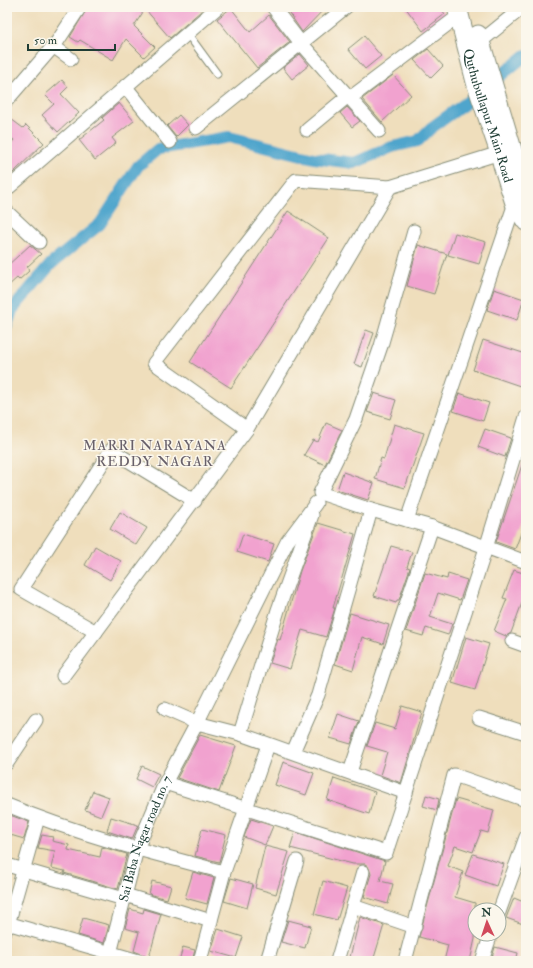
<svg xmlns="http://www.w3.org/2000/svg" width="533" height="968" viewBox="0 0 533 968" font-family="'IM FELL Double Pica',serif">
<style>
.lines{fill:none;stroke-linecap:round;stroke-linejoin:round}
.canal{stroke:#50a5cc;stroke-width:12}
.building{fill:#f1a2cf}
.lane-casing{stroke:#878e78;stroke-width:9}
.street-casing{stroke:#878e78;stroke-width:15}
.secondary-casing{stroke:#878e78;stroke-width:21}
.lane{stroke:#fff;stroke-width:7}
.street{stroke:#fff;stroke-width:13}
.secondary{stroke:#fff;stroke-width:19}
.labels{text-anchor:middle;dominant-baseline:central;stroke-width:3;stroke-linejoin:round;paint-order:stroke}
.street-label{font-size:13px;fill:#1f3d34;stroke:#fbf7ec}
.neighbourhood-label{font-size:14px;letter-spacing:1px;fill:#68606a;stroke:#fbf7ec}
</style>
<rect width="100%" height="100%" fill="#fbf7ec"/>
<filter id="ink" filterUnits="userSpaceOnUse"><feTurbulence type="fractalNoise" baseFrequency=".025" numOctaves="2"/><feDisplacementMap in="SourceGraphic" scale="8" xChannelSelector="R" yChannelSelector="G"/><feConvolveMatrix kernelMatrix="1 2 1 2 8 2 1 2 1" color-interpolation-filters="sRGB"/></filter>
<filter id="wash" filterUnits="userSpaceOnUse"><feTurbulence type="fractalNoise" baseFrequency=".012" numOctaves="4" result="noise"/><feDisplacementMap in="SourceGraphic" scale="16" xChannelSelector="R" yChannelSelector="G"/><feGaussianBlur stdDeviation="0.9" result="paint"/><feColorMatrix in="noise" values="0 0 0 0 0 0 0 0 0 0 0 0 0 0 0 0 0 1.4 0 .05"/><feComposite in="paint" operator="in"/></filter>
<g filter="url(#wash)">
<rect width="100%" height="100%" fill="#efdebc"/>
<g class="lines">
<!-- canal -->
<polyline class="canal" points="7,325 12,310 51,264 100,224 138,166 158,149 229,137 314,158 354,163 392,147 418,141 431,128 477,95 526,55"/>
</g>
<g id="blocks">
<!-- building -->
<g class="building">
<polygon points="88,7 198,7 201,11 170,38 145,9 134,26 155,47 144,57 126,39 113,60 80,40 78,42 70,37"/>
<polygon points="285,7 326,7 302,32"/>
<polygon points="405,7 440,7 445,14 423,31"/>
<polygon points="231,8 250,32 269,15 290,42 257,68 217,19"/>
<polygon points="364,36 381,56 365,69 348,49"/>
<polygon points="428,49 443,66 431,78 414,60"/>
<polygon points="300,54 309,65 292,79 283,68"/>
<polygon points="393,75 411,95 382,122 362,99"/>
<polygon points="62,80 68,87 61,94 79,113 58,132 42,115 54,104 45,95"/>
<polygon points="119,103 134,121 112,138 116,143 95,160 79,140 104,120 102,118"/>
<polygon points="347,107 360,121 352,127 340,113"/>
<polygon points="179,115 188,125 176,137 167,126"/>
<polygon points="7,116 23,128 26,125 44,143 13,173 7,168 7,148 14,140 7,135"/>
<polygon points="288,211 329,238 231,388 190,362"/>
<polygon points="455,233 486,242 479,264 448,255"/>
<polygon points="30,245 41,254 27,267 29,271 19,280 17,278 7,287 7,266"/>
<polygon points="418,245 447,254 434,294 407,286"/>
<polygon points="494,289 524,299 517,320 487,310"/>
<polygon points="366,330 374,333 362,367 354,364"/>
<polygon points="483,340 526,354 526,378 523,387 473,370"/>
<polygon points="374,393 396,400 390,419 367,412"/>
<polygon points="459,393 489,403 483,421 453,411"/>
<polygon points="326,423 342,430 325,465 304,455 313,440 318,442"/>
<polygon points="394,424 424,433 405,488 375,479 381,458 384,459"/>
<polygon points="485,429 511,438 505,457 478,447"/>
<polygon points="525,456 526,520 515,549 496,542"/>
<polygon points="343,472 374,483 368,500 337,490"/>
<polygon points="120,512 147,528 136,545 110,529"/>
<polygon points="318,523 355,534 333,608 335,608 326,637 302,630 290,669 270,663 278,639 280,640 300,571"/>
<polygon points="243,534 274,544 268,562 237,552"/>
<polygon points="95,546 121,561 110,580 85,565"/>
<polygon points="391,546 412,552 407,567 410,568 399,600 397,600 396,603 374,596"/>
<polygon points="514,570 526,574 526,592 511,633 506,636 494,631 507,599 503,598"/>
<polygon points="425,573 447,579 448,574 467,580 460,600 438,593 430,617 452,624 448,635 426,628 423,636 406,631"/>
<polygon points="350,613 389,625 383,644 362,637 353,670 335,664"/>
<polygon points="466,637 489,644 475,690 452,683"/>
<polygon points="402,706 422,712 401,783 380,775 387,752 367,746 375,723 395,729"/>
<polygon points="338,714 359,721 351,744 330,738"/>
<polygon points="200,735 236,746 219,792 177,778"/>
<polygon points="283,762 314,773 306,795 275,785"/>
<polygon points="142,766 159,774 152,787 136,779"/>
<polygon points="334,778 375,792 369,814 327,800"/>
<polygon points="93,791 109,797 101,816 85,810"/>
<polygon points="426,795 439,799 437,810 423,806"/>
<polygon points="456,799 494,810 488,833 481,831 473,852 455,846 448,866 463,872 455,897 475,903 475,939 470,961 444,961 448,945 419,937"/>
<polygon points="7,814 29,822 24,839 7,834"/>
<polygon points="111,817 138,825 132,839 107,831"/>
<polygon points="251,819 273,826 265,845 244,837"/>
<polygon points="202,829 226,835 219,862 195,856"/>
<polygon points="295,832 385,861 380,881 393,884 388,904 364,897 371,874 368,866 365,864 353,864 290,848"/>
<polygon points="42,835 53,837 52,841 69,845 68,850 100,857 102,847 127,854 118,889 64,873 65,871 51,868 55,851 38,848"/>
<polygon points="265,846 289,852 276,894 255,888"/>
<polygon points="473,854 504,864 496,886 465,875"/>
<polygon points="193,872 214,878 207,904 185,898"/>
<polygon points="231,878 253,884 247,908 224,901"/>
<polygon points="152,881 171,886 167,899 149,894"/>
<polygon points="323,881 347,888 337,920 314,914"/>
<polygon points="514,898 526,903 526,925 506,918"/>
<polygon points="130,909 143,913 144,909 161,914 148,961 144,955 134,951 139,932 125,928"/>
<polygon points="360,917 384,925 373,961 349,961"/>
<polygon points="83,918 109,925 104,943 78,935"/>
<polygon points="288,920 311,926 305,948 281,942"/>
<polygon points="218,929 243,937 236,958 211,951"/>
<polygon points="183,947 195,950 192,961 179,961"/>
<polygon points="495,947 518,953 516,961 491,961"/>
</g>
</g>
</g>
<g filter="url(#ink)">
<use href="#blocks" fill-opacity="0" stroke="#878e78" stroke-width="1"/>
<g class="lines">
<!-- lane casing -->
<g class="lane-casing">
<polyline id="lane" points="187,33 217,74"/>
</g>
<!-- street casing -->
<g class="street-casing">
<g id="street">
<polyline points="273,7 301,43 379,131"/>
<polyline points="480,42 523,7"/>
<polyline points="53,46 71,59"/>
<polyline points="125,86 170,142"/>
<polyline points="350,98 460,15"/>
<polyline points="7,100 57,42 80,7"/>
<polyline points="196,128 346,7"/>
<polyline points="307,130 348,96"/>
<polyline points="7,189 218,7"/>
<polyline points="7,212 39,242"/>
<polyline points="414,231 381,346 356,419 320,493 371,510 432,527 526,562"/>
<polyline points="247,429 390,187 500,153"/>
<polyline points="407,520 515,203"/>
<polyline points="96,632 21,589 111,450 195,501"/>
<polyline points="512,641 526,646"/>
<polyline points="63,676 247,429 154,363 296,180 390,187"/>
<polyline points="165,709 197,723 240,734 406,793"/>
<polyline points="479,718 526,733"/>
<polyline points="240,734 278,610 312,515"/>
<polyline points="293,752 318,695 371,510"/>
<polyline points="7,763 36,720"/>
<polyline points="350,772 432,527"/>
<polyline points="165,783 386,853 486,548 526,417"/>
<path d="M 7,805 C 77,834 151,853 224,872"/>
<polyline points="7,865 124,899"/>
<polyline points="125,895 211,921"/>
<polyline points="353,906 415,927"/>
<polyline points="499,912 526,837"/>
<polyline points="7,923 139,961"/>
<polyline points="7,928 38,818"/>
<path id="s1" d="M 108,961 L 137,849 L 165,783 L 197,723 L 287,542 L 316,503"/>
<polyline points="200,961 224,872 268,745"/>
<polyline points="267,961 297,861"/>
<polyline points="337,961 363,872"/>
<polyline points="405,961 454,775 526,800"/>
<polyline points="482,961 491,934"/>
</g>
</g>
<!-- secondary casing -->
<g class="secondary-casing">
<g id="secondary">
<path id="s2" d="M 457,7 L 476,82 L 500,153 L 503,165 L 515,203 L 526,221"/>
<polyline points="478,35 524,190"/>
</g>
</g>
<!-- lane -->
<use href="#lane" class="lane"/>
<!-- street -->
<use href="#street" class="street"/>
<!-- secondary -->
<use href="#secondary" class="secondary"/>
</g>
</g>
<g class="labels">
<!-- street labels -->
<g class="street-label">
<text stroke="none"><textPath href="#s2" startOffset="113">Quthubullapur Main Road</textPath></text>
<text stroke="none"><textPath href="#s1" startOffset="128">Sai Baba Nagar road no. 7</textPath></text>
</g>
<!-- neighbourhood labels -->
<g class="neighbourhood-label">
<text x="155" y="445">MARRI NARAYANA<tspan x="155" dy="16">REDDY NAGAR</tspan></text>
</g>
</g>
<!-- margin -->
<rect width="533" height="968" fill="none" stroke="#fbf7ec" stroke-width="24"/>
<!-- north arrow -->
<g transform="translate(487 922) rotate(357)"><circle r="19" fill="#fbf7ec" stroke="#a3ada2"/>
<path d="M0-3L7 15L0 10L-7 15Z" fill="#d1495b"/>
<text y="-6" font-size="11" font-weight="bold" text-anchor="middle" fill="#1f3d34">N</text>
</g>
<!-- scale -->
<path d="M28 44v6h87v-6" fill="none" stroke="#1f3d34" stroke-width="2"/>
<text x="34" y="44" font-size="12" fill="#1f3d34" stroke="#fbf7ec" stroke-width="3" paint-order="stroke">50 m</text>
</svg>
